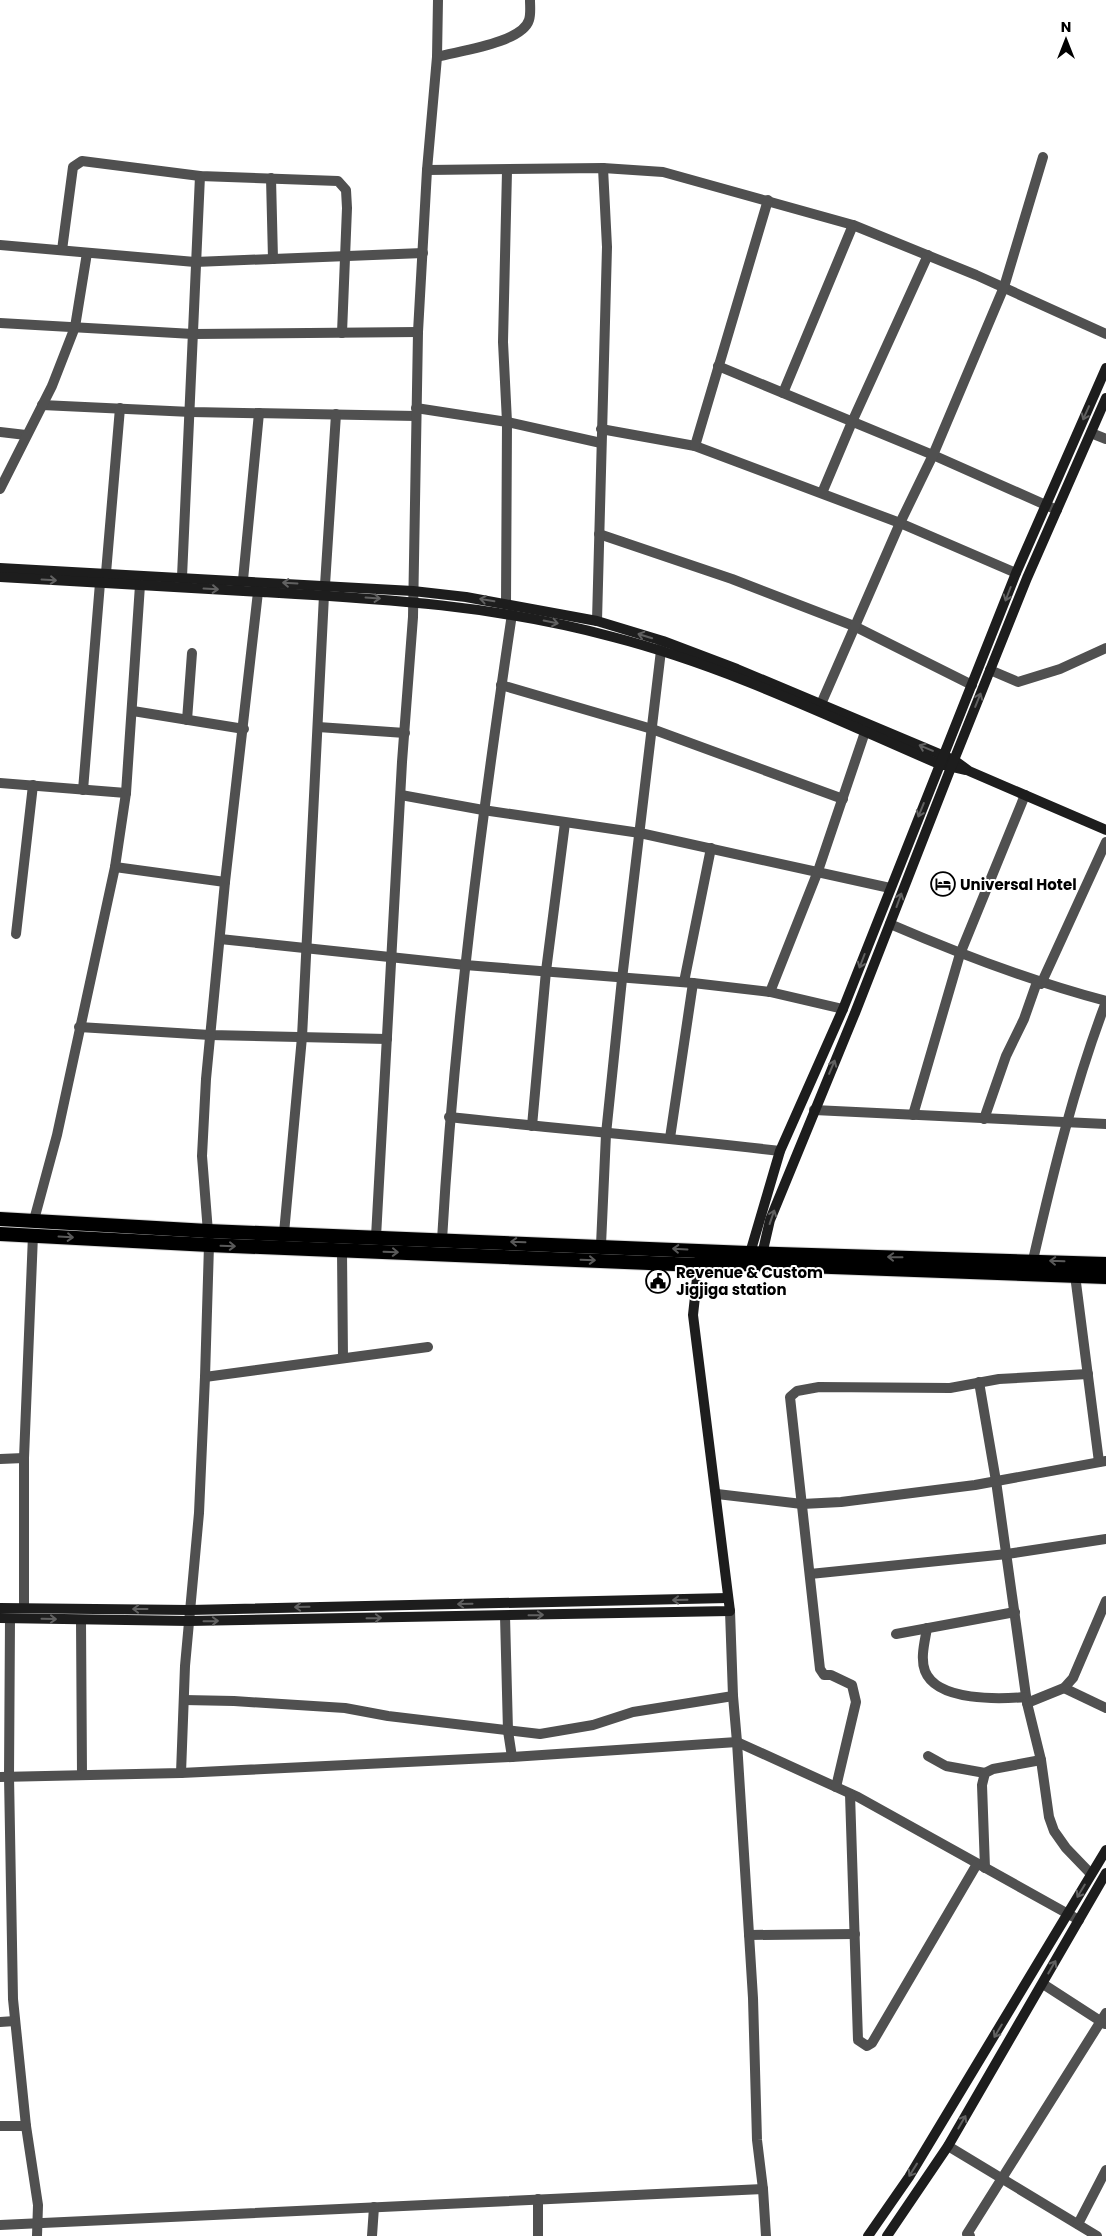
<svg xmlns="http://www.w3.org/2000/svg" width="1106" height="2236" viewBox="0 0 1106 2236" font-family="Poppins,sans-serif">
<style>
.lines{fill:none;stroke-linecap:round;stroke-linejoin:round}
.trunk-casing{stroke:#dbdbdb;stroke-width:16}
.minor{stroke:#505050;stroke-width:10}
.tertiary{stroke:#505050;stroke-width:10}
.secondary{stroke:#1d1d1d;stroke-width:10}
.trunk{stroke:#000;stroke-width:14}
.oneway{stroke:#616161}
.oneway2{stroke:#595959}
.labels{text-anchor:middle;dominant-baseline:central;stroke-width:4;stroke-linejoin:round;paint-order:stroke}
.poi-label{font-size:15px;font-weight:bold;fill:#000;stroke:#fff;text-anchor:start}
</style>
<rect width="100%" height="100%" fill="#fff"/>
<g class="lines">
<!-- trunk casing -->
<g class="trunk-casing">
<g id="trunk">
<polyline points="0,1219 208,1231 748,1253 1106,1264"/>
<polyline points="0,1234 209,1245 698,1265 748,1264 1106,1277"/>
</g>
</g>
<!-- minor -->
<g class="minor">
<path d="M 437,57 C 458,51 522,43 529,20 C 531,14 530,6 530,0"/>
<polyline points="427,170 603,168 663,172 853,225 976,275 1106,334"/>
<polyline points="271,178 273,259"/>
<polyline points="0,245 195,262 423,253"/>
<polyline points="62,250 73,167 82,161 200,176 338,181 346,190 347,208 342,333"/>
<polyline points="0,323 193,334 418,332"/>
<polyline points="718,366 933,455 1057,510"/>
<polyline points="783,393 853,225"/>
<polyline points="42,405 191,412 416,416"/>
<polyline points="416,408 507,422 601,443"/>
<polyline points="601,429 695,446 900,523 1016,573"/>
<polyline points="0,432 26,435"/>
<polyline points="1091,433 1106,439"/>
<polyline points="695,446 768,200"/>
<polyline points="0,489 52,386 75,327 87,253"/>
<polyline points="822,493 852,422 928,255"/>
<polyline points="599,534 732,579 854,626 972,685"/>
<polyline points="106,573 120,408"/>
<polyline points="182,577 200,176"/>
<polyline points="243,580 259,413"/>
<polyline points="325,585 336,414"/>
<polyline points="506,604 507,422 503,342 507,171"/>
<polyline points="597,621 607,247 603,168"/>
<polyline points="990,670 1018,682 1060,669 1106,648"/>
<polyline points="501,685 652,729 843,799"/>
<polyline points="821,704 900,523 933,455 1004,287 1043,157"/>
<polyline points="133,711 244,729"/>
<polyline points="187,720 192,653"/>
<polyline points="318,727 405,733"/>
<polyline points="0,783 126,793"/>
<polyline points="83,790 100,583"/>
<polyline points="401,795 483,810 640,833 890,888"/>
<polyline points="115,867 225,882"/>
<path d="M 890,924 C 962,955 1030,981 1106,1001"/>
<polyline points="16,934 33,785"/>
<polyline points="220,939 465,965 693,983 770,992 843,1009"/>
<polyline points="684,982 711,848"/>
<polyline points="1041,984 1106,842"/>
<polyline points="770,992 818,871 865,732"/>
<polyline points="79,1027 210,1035 387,1039"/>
<polyline points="814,1110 1106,1124"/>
<polyline points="913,1115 960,954 1025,795"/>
<path d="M 449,1117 C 560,1129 670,1138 780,1151"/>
<polyline points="984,1119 1006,1056 1024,1019 1037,982"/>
<polyline points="532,1126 546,971 565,823"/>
<polyline points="670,1138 693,983"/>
<polyline points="34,1220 57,1135 115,867 126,793 140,585"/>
<polyline points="284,1233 302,1037 324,595"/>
<polyline points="376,1237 402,762 413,617 418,332 427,170 437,57 438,0"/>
<path d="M 442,1240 C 454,1030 481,822 512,614"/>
<polyline points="601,1245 606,1134 622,979 662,642"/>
<polyline points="342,1251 343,1358"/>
<path d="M 1033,1260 C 1053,1173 1074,1086 1106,1002"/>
<polyline points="1075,1275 1099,1462"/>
<polyline points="205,1377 428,1347"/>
<polyline points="979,1382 996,1481 1027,1703 1041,1760 1049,1817 1054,1831 1066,1848 1091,1874"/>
<polyline points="0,1459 24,1458"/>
<polyline points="717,1494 802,1504 841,1502 975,1485 1106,1461"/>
<polyline points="810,1574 1007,1554 1106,1539"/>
<polyline points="24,1608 24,1458 33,1235"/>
<polyline points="505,1616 508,1731 512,1757"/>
<polyline points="10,1619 9,1776 13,1999 26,2126 38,2205 37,2236"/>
<polyline points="81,1620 82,1775"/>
<path d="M 927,1628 C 925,1641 920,1658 925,1671 C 937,1702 1001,1699 1026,1697"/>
<polyline points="896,1634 1015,1612"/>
<polyline points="1064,1688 1106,1708"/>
<polyline points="733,1696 737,1742"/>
<polyline points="184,1700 234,1701 345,1708 388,1716 540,1734 593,1725 633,1712 733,1696 730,1611"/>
<polyline points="1027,1703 1064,1688 1073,1678 1106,1601"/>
<polyline points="928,1756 946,1766 985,1773"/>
<polyline points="181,1773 185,1666 199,1513 205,1377 209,1245 202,1156 206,1079 225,882 258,592"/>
<polyline points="0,1777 181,1773 512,1757 737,1742 858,1797 1079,1920"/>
<polyline points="836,1787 856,1702 852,1685 831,1675 824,1675 820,1669 790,1397 797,1391 819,1387 950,1388 999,1379 1088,1374"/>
<polyline points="850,1794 858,2040 867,2046 872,2043 977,1864"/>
<polyline points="985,1868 982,1785 985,1773 993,1769 1041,1760"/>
<polyline points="749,1935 855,1934"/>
<polyline points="1043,1984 1105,2024"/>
<polyline points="0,2022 15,2021"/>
<polyline points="0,2126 26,2126"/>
<polyline points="948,2146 1097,2236"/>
<polyline points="538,2199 538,2236"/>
<polyline points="1078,2224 1106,2170"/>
<polyline points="0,2225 763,2189"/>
<polyline points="372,2236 374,2207"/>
<polyline points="970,2236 967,2234 1106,2013"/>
</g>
<!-- tertiary -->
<polyline class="tertiary" points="737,1742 753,1998 757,2140 763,2189 766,2236"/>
<!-- secondary -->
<g class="secondary">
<polyline points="0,568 413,591 466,597 597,621 663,641 737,669 954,760 969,771 1106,830"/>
<path d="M 0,577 C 87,582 175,587 262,592 C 384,599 495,605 613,637 C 726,666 832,718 939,764 L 965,770"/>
<polyline points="761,1259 770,1220 855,1013 952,765 1027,578 1106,398"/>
<polyline points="748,1260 780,1151 843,1009 1016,573 1106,368"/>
<polyline points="0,1608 190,1610 728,1598"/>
<polyline points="0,1618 189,1621 730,1611 693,1315 699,1260"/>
<polyline points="868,2236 909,2177 1106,1850"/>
<polyline points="887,2236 948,2146 1106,1873"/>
</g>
<!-- trunk -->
<use href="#trunk" class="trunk"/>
</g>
<!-- one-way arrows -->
<defs><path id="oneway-shaft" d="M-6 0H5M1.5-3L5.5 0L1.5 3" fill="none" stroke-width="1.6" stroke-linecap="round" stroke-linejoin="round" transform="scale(1.25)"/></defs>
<g class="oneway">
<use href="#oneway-shaft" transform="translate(1086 413) rotate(114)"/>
<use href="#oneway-shaft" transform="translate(49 580) rotate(3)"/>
<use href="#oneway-shaft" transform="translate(290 583) rotate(-177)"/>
<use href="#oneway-shaft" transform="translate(211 589) rotate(3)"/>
<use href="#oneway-shaft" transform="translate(1008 594) rotate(111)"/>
<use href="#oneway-shaft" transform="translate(373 598) rotate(4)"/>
<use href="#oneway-shaft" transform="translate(487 600) rotate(-171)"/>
<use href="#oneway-shaft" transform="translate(551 622) rotate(11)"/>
<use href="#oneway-shaft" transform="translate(645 636) rotate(-163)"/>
<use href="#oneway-shaft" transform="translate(978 700) rotate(-68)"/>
<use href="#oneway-shaft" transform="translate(926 748) rotate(-157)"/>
<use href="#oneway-shaft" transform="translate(921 810) rotate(112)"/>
<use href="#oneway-shaft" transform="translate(899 900) rotate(-70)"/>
<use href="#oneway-shaft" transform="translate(862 961) rotate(111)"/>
<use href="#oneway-shaft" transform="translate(832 1067) rotate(-67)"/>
<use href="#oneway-shaft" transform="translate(772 1217) rotate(-71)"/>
<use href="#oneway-shaft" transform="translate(680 1600) rotate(179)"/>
<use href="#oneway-shaft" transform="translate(465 1604) rotate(179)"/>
<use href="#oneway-shaft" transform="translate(302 1607) rotate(179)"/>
<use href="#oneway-shaft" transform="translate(140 1609) rotate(-180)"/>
<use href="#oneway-shaft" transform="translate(536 1615) rotate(-1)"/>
<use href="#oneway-shaft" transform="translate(374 1618) rotate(-1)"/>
<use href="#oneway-shaft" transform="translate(49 1619) rotate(1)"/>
<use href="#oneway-shaft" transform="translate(211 1621) rotate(-1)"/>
<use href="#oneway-shaft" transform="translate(1081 1891) rotate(121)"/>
<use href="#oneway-shaft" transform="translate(1052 1967) rotate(-60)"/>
<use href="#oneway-shaft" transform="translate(998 2031) rotate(121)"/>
<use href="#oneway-shaft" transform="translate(962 2122) rotate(-60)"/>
<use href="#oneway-shaft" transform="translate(913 2170) rotate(122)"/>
</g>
<g class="oneway2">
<use href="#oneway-shaft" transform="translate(66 1237) rotate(3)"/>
<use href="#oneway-shaft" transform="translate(518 1242) rotate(-178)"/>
<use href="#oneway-shaft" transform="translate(228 1246) rotate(2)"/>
<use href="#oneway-shaft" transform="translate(680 1249) rotate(-177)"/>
<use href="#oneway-shaft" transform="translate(391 1252) rotate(2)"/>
<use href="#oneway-shaft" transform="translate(895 1257) rotate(-179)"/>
<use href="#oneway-shaft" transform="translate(588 1260) rotate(2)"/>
<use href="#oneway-shaft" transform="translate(1057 1261) rotate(-178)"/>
</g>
<!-- icons -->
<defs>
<g id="hotel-ring" transform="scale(1.25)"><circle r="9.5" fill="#fff" stroke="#000" stroke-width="1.5"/><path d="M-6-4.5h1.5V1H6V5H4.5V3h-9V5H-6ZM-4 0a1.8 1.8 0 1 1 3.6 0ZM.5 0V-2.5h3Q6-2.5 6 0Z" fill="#000"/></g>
<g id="civic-ring" transform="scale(1.25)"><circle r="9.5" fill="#fff" stroke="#000" stroke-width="1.5"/><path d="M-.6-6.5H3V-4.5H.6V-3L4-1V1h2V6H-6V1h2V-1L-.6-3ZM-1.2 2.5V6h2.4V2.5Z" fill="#000"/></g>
</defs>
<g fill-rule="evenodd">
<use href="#hotel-ring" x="943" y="884"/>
<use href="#civic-ring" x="658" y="1281"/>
</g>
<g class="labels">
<!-- poi labels -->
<g class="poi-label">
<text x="960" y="884">Universal Hotel</text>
<text x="676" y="1272">Revenue &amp; Custom<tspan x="676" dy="17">Jigjiga station</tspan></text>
</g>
</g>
<!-- north arrow -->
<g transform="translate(1066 40)" stroke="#ffffff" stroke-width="4" paint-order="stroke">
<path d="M0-4L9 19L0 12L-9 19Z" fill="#000000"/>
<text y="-8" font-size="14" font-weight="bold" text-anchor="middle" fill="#000000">N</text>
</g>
</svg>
